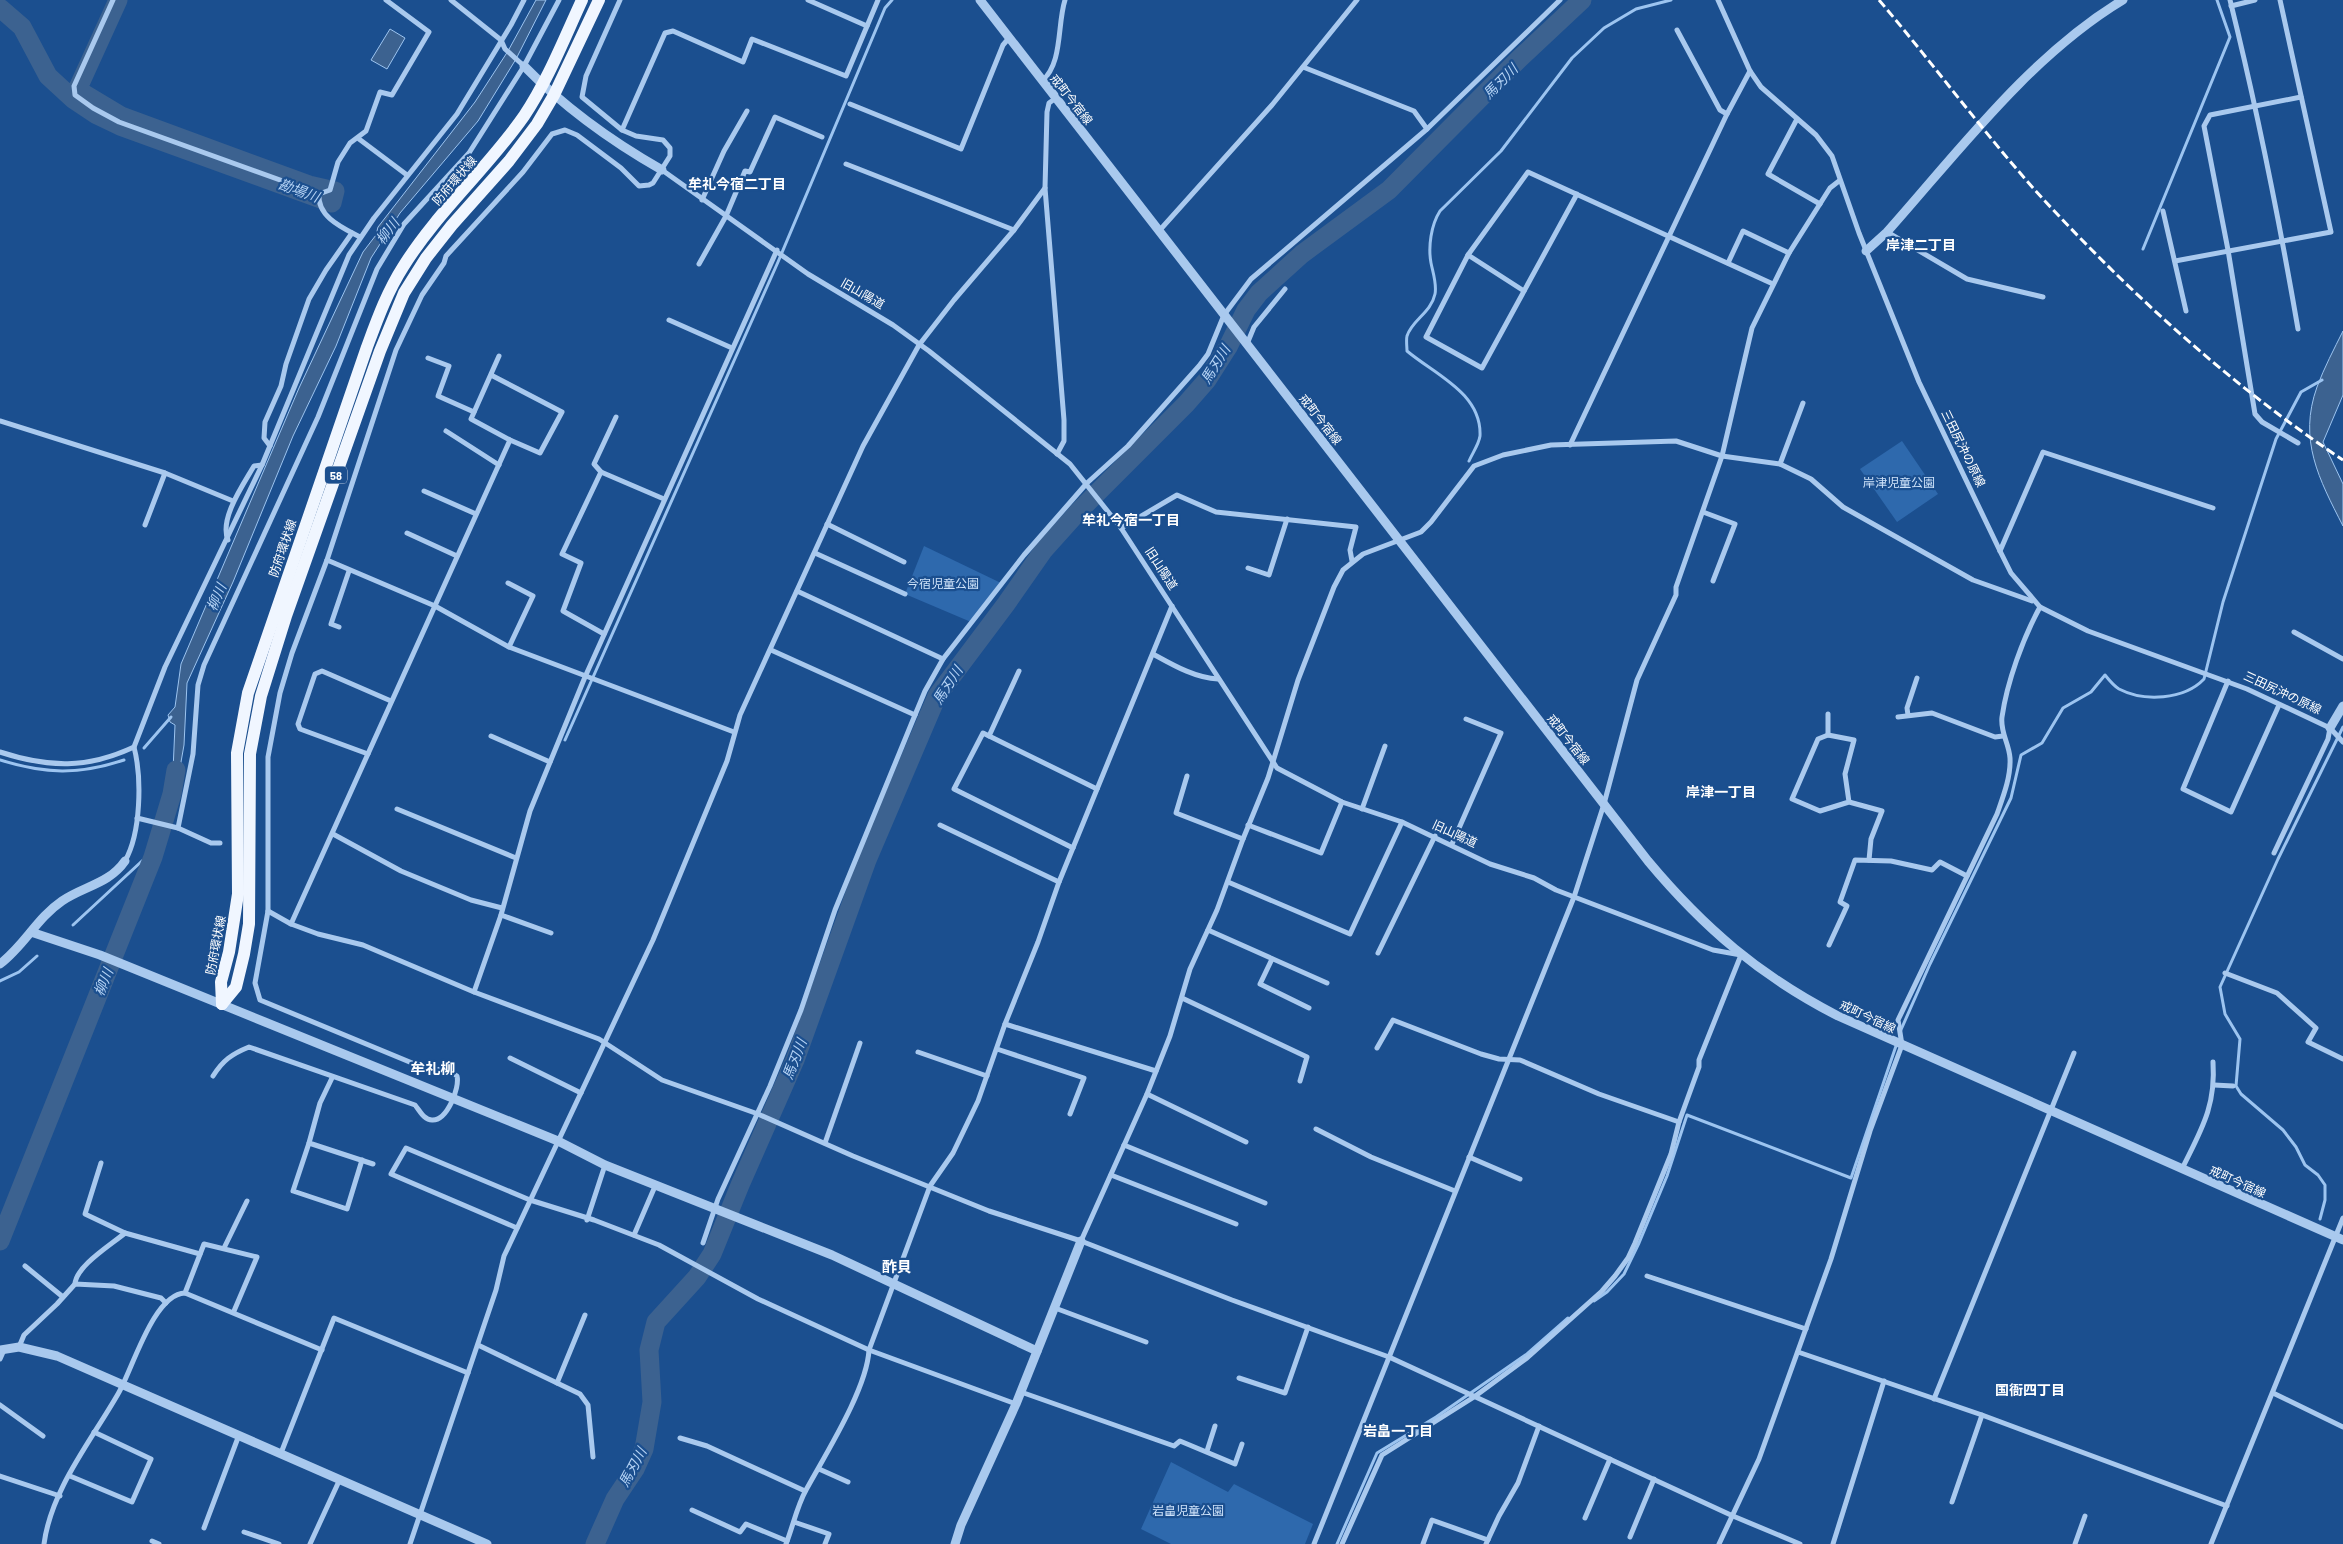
<svg xmlns="http://www.w3.org/2000/svg" width="2343" height="1544" viewBox="0 0 2343 1544" font-family="Barlow,'Noto Sans JP',sans-serif">
<style>
.green{fill:#2e69ad}
.water{fill:#3c6290;stroke:#9cc4f0}
.lines{fill:none;stroke-linecap:round;stroke-linejoin:round}
.stream{stroke:#9cc4f0;stroke-width:3}
.river{stroke:#3c6290;stroke-width:19}
.minor{stroke:#a9c9ee;stroke-width:5}
.tertiary{stroke:#a9c9ee;stroke-width:9}
.primary{stroke:#f0f6ff;stroke-width:12}
.rail{stroke:#fff;stroke-width:3;stroke-dasharray:9 4;stroke-linecap:butt}
.labels{text-anchor:middle;dominant-baseline:central;stroke-width:4.5;stroke-linejoin:round;paint-order:stroke}
.shield{fill:#1b4f8f;stroke:#bbcadd;stroke-width:1}
.shield-label{font-size:11px;font-weight:bold;fill:#fff}
.street-label{font-size:12px;fill:#fff;stroke:#1b4f8f}
.park-label{font-size:12px;fill:#cfe3fa;stroke:#1b4f8f}
.water-label{font-size:14px;font-style:italic;fill:#b5d3f5;stroke:#1b4f8f}
.neighbourhood-label{font-size:14px;font-weight:bold;fill:#fff;stroke:#1b4f8f}
.quarter-label{font-size:15px;font-weight:bold;fill:#fff;stroke:#1b4f8f}
</style>
<rect width="100%" height="100%" fill="#1b4f8f"/>
<!-- green -->
<g class="green">
<polygon points="1902,441 1938,494 1897,522 1860,469"/>
<polygon points="924,546 1001,583 971,622 905,594"/>
<polygon points="1171,1462 1228,1492 1234,1484 1313,1524 1305,1544 1171,1544 1141,1529"/>
</g>
<!-- water -->
<g class="water">
<polygon points="536,0 546,0 516,59 478,121 400,213 371,258 336,346 293,436 233,582 187,683 184,745 178,779 172,794 175,725 170,722 168,715 175,707 181,664 299,388 363,252 376,235 378,227 475,102 508,51"/>
<polygon points="390,29 405,38 387,69 371,60"/>
<path d="M 2343,331 L 2343,395 L 2323,442 L 2343,484 L 2343,526 C 2319,479 2298,440 2317,387 C 2324,368 2334,349 2343,331 Z"/>
</g>
<g class="lines">
<!-- stream -->
<g class="stream">
<polyline points="2143,249 2230,37 2217,0"/>
<path d="M 1469,461 C 1472,454 1479,444 1480,436 C 1482,393 1434,374 1407,351 C 1407,347 1406,340 1407,336 C 1412,320 1431,313 1435,294 C 1437,284 1433,273 1431,263 C 1428,247 1431,225 1440,211 L 1501,151 L 1572,58 L 1604,28 L 1636,9 L 1671,0"/>
<polyline points="565,740 778,262 885,8 892,0"/>
<polyline points="144,748 171,717"/>
<path d="M 0,760 C 45,774 79,775 124,760"/>
<polyline points="73,925 142,861 153,857"/>
<polyline points="0,981 19,972 37,956"/>
<path d="M 1900,1032 L 1930,964 L 2011,798 L 2021,755 L 2042,743 L 2063,708 L 2091,692 L 2105,675 C 2109,680 2114,686 2119,689 C 2144,702 2184,700 2204,679 L 2223,602 L 2276,439 L 2301,392 L 2322,380"/>
<polyline points="2320,1219 2325,1200 2325,1185 2318,1175 2305,1165 2296,1147 2283,1130 2241,1094 2236,1086 2240,1039 2225,1014 2220,987 2278,859 2343,727"/>
<polyline points="1594,1301 1607,1292 1624,1274 1639,1243 1667,1176 1687,1115 1851,1178 1897,1043"/>
<polyline points="1337,1544 1377,1453 1436,1417 1527,1354 1568,1318"/>
</g>
<!-- river -->
<g class="river">
<polyline points="0,8 22,27 48,76 73,99 97,115 120,126 332,203 335,191 309,185 121,116 81,92 78,88 118,0"/>
<polyline points="0,1241 153,857 172,794 176,770"/>
<polyline points="595,1544 615,1499 635,1469 644,1449 652,1402 649,1350 656,1322 697,1277 712,1254 740,1185 795,1060 867,860 937,696 1006,604 1043,551 1078,512 1186,404 1207,380 1228,347 1246,310 1259,293 1302,254 1389,190 1519,59 1582,0"/>
</g>
<!-- minor -->
<g class="minor">
<polyline points="113,0 74,86 75,95 93,108 119,122 319,194 330,190 338,162 350,143 366,131 380,92 392,95 429,32 386,0"/>
<polyline points="451,0 501,40 505,49 524,66"/>
<polyline points="808,0 867,26"/>
<polyline points="1718,0 1750,71 1761,87 1816,135 1832,156 1859,233 1919,382 2000,551 2011,573 2040,607 2088,631 2247,689 2330,728 2343,742"/>
<path d="M 2230,0 C 2257,109 2279,219 2298,329"/>
<polyline points="2231,6 2255,0"/>
<polyline points="1677,30 1720,110 1727,114"/>
<polyline points="1303,67 1414,111 1427,129"/>
<path d="M 1042,81 C 1063,63 1057,25 1065,0"/>
<polyline points="1056,98 1049,103 1047,112 1045,188 1064,420 1064,441 1057,454"/>
<polyline points="850,104 961,149 1003,45 1009,38"/>
<polyline points="1797,119 1768,174 1820,204"/>
<polyline points="622,130 665,33 673,31 743,62 752,39 846,76 878,0"/>
<polyline points="359,139 407,175"/>
<polyline points="846,164 1014,230"/>
<polyline points="662,170 808,274 893,325 929,351 1070,464 1121,528 1277,768 1342,802 1402,822 1490,864 1534,878 1556,890 1713,950 1741,955 1699,1060 1699,1067 1679,1122 1671,1154 1635,1243 1628,1258 1615,1276 1602,1291 1527,1358 1474,1397 1382,1455 1342,1544"/>
<path d="M 319,194 C 317,217 343,228 360,237"/>
<polyline points="1577,194 1482,368 1426,337 1468,255 1528,172 1773,284"/>
<polyline points="702,200 724,151 747,111"/>
<polyline points="2163,211 2186,311"/>
<polyline points="1159,231 1272,105 1357,0"/>
<polyline points="1887,232 1967,279 2043,297"/>
<polyline points="1468,255 1524,291"/>
<polyline points="2175,261 2331,232 2280,0"/>
<polyline points="1728,263 1743,231 1789,253"/>
<polyline points="699,264 726,216 745,171 750,172 775,117 822,137"/>
<polyline points="669,320 732,348"/>
<polyline points="1247,344 1254,327 1285,289"/>
<polyline points="428,358 449,366 438,396 474,412"/>
<polyline points="491,375 562,412 540,453 510,440 471,419 499,356"/>
<polyline points="616,417 594,464 601,472 664,499"/>
<polyline points="0,421 165,473 233,501"/>
<polyline points="446,431 499,465"/>
<polyline points="2298,443 2262,422 2255,414 2228,250 2204,126 2210,115 2301,97"/>
<polyline points="1570,445 1727,114 1750,71"/>
<polyline points="270,446 264,438 265,422 281,386 286,364 309,299 326,270 352,233"/>
<polyline points="1780,464 1803,403"/>
<polyline points="601,472 562,554 581,563 563,611 604,634"/>
<polyline points="424,491 476,514"/>
<polyline points="1703,512 1735,524 1713,581"/>
<polyline points="827,524 904,562"/>
<polyline points="145,525 165,473"/>
<polyline points="1121,528 1177,495 1216,512 1356,527 1350,550 1352,561"/>
<polyline points="407,533 457,556"/>
<path d="M 228,540 C 219,519 243,485 254,466 L 262,465"/>
<polyline points="2000,551 2043,452 2213,508"/>
<polyline points="815,553 905,594"/>
<polyline points="327,560 435,606 509,647 734,732"/>
<polyline points="1248,568 1269,575 1287,519"/>
<polyline points="508,583 533,596 509,647"/>
<polyline points="797,591 943,659"/>
<polyline points="339,627 331,624 349,571"/>
<polyline points="2294,632 2343,659"/>
<polyline points="771,650 915,715"/>
<path d="M 1153,654 C 1173,665 1195,678 1218,679"/>
<polyline points="2228,681 2183,789 2231,812 2279,705"/>
<polyline points="1828,714 1828,735"/>
<polyline points="1908,715 1907,708 1917,678"/>
<polyline points="1898,717 1932,713 1995,737 2003,736"/>
<polyline points="491,736 550,762"/>
<polyline points="989,736 1019,671"/>
<path d="M 0,752 C 49,768 87,769 134,747 L 165,667 L 262,465 L 349,255 L 374,218 L 457,114 L 511,25 L 524,0"/>
<polyline points="368,754 300,729 298,724 315,674 322,671 391,701"/>
<polyline points="1187,776 1176,813 1243,839"/>
<polyline points="1849,802 1845,774 1854,740 1828,735 1818,739 1792,799 1820,811 1849,802 1882,811 1871,839 1869,860"/>
<polyline points="397,809 516,858"/>
<polyline points="1362,809 1385,746"/>
<polyline points="137,818 178,828 211,843 220,843"/>
<polyline points="940,825 1059,882"/>
<polyline points="1248,825 1321,853 1342,802"/>
<polyline points="178,828 193,754 198,685 204,665 318,417 377,269 404,224 469,153 524,66 559,0"/>
<polyline points="333,834 401,871 471,900 502,908"/>
<polyline points="1452,844 1501,733 1466,719"/>
<polyline points="1073,848 954,789 983,733 1097,789"/>
<polyline points="2274,853 2328,739 2330,728"/>
<path d="M 125,861 C 141,833 142,778 134,747"/>
<polyline points="1228,882 1350,934 1402,822"/>
<polyline points="268,911 291,924 318,934 363,945 474,992 599,1039 662,1080 758,1114 853,1156 989,1211 1081,1241 1232,1300 1389,1357 1733,1516 1800,1544"/>
<polyline points="501,915 551,933"/>
<polyline points="291,924 510,440"/>
<polyline points="1208,930 1327,983"/>
<polyline points="1829,945 1847,906 1840,902 1855,860 1891,861 1932,870 1940,862 1967,876"/>
<polyline points="1378,953 1435,836"/>
<polyline points="1272,959 1260,984 1309,1008"/>
<polyline points="2225,973 2277,993 2316,1028 2308,1042 2343,1059"/>
<polyline points="474,992 501,915 530,811 585,677 777,250"/>
<polyline points="1182,998 1307,1057 1300,1081"/>
<polyline points="1005,1024 1156,1071"/>
<polyline points="1377,1048 1393,1020 1481,1054 1499,1059 1520,1060 1599,1094 1679,1122"/>
<polyline points="997,1049 1084,1078 1070,1114"/>
<polyline points="918,1052 987,1076"/>
<polyline points="510,1058 581,1093"/>
<path d="M 213,1076 C 223,1060 232,1054 249,1047 L 415,1105 C 420,1111 424,1120 432,1120 C 447,1121 460,1088 457,1076 L 446,1069 L 429,1070 L 260,1000 L 255,983 L 268,911 L 268,757 L 280,693 L 292,653 L 327,560 L 396,350 L 422,295 L 444,263 L 446,256 L 523,172 L 552,134 L 565,130 L 577,135 L 621,168 L 639,186 L 649,185 L 653,183 L 670,156 L 670,148 L 663,140 L 636,136 L 622,130 L 582,97 L 586,76 L 620,0"/>
<polyline points="332,1078 320,1103 309,1143 373,1164"/>
<polyline points="2214,1085 2233,1086"/>
<polyline points="1147,1094 1246,1142"/>
<polyline points="1316,1129 1371,1157 1455,1191"/>
<polyline points="309,1143 293,1191 347,1209 362,1160"/>
<polyline points="825,1143 860,1043"/>
<polyline points="1124,1145 1265,1203"/>
<polyline points="1469,1157 1520,1179"/>
<polyline points="101,1163 85,1214 125,1233"/>
<path d="M 2182,1169 C 2201,1130 2216,1107 2213,1062"/>
<polyline points="1111,1175 1236,1224"/>
<polyline points="587,1220 605,1165"/>
<polyline points="517,1228 391,1174 406,1148 530,1200 594,1220 659,1245 758,1299 869,1350 1016,1404"/>
<polyline points="634,1235 656,1184"/>
<polyline points="1081,1241 1147,1094 1170,1036 1190,969 1217,910 1243,839 1268,778 1298,680 1334,587 1343,570 1363,554 1421,532 1431,522 1474,466 1503,455 1551,445 1676,441 1722,456 1780,464 1811,479 1843,507 1973,580 2032,601"/>
<polyline points="703,1243 718,1199 770,1086 801,1010 835,910 915,715 925,691 943,659 1024,555 1087,483 1128,446 1199,366 1208,354 1224,315 1251,279 1427,129 1560,0"/>
<polyline points="224,1248 247,1201"/>
<polyline points="25,1266 63,1297"/>
<polyline points="1647,1276 1806,1329"/>
<path d="M 75,1284 C 76,1266 111,1245 125,1233 L 200,1254"/>
<polyline points="185,1293 322,1350"/>
<polyline points="1055,1308 1146,1342"/>
<polyline points="478,1345 580,1394 588,1405 593,1457"/>
<polyline points="19,1347 24,1335 57,1304 75,1284 114,1286 161,1298 166,1303"/>
<polyline points="1798,1352 1982,1415 2227,1506"/>
<polyline points="0,1359 4,1350"/>
<polyline points="1239,1378 1285,1393 1308,1327"/>
<polyline points="557,1383 585,1315"/>
<polyline points="1021,1392 1174,1446 1180,1441 1235,1464 1242,1444"/>
<polyline points="2273,1393 2343,1427"/>
<polyline points="1934,1399 2074,1053"/>
<polyline points="0,1405 43,1436"/>
<polyline points="680,1438 707,1446 805,1491"/>
<polyline points="1207,1451 1215,1426"/>
<polyline points="281,1453 334,1318 468,1373"/>
<polyline points="819,1469 848,1482"/>
<polyline points="0,1476 60,1496"/>
<polyline points="70,1476 132,1502 151,1459 94,1432"/>
<polyline points="1952,1502 1982,1415"/>
<polyline points="692,1510 740,1532 746,1524 787,1541"/>
<polyline points="1585,1518 1610,1459"/>
<polyline points="794,1522 829,1534 825,1544"/>
<polyline points="204,1528 239,1435"/>
<polyline points="244,1532 279,1544"/>
<polyline points="1630,1537 1654,1479"/>
<polyline points="152,1541 159,1544"/>
<path d="M 44,1544 C 51,1490 91,1441 118,1394 C 132,1371 153,1294 185,1293 L 204,1244 L 257,1257 L 234,1311"/>
<polyline points="310,1544 340,1479"/>
<polyline points="410,1544 496,1290 504,1256 653,940 727,761 740,715 863,446 919,345 954,300 1014,230 1045,188"/>
<path d="M 786,1544 C 793,1526 797,1506 806,1490 C 825,1455 867,1389 869,1350 L 930,1186 L 953,1153 L 978,1101 L 1005,1024 L 1038,942 L 1059,882 L 1172,606"/>
<polyline points="1314,1544 1574,897 1604,804 1637,680 1676,595 1676,587 1722,456 1752,328 1789,253 1830,188 1839,181"/>
<polyline points="1423,1544 1432,1520 1488,1540"/>
<polyline points="1486,1544 1499,1516 1518,1483 1539,1426"/>
<path d="M 1719,1544 L 1759,1459 L 1831,1259 L 1870,1131 L 1902,1045 L 1898,1020 L 1997,814 C 2003,797 2011,777 2010,758 C 2009,743 2000,732 2002,717 C 2007,682 2023,638 2040,607"/>
<polyline points="1833,1544 1884,1381"/>
<polyline points="2075,1544 2085,1516"/>
<polyline points="2211,1544 2343,1218"/>
</g>
<!-- tertiary -->
<g class="tertiary">
<path d="M 980,0 L 1648,861 C 1704,928 1760,976 1838,1016 L 2343,1240"/>
<path d="M 524,66 C 565,108 611,141 662,170"/>
<path d="M 1866,251 L 1887,232 C 1959,151 2030,56 2123,0"/>
<polyline points="2330,728 2343,706"/>
<polyline points="31,932 100,955 558,1141 605,1165 832,1255 1037,1351"/>
<path d="M 0,964 C 24,946 37,918 62,901 C 84,886 109,884 125,861"/>
<polyline points="0,1350 19,1347 57,1356 487,1544"/>
<polyline points="955,1544 961,1525 1016,1404 1081,1241"/>
</g>
<!-- primary -->
<g class="primary">
<polyline points="222,1004 236,987 244,954 249,924 250,754 261,696 286,616 380,351 404,293 426,258 452,225 509,161 537,124 554,95 599,0"/>
<path d="M 222,1004 L 221,982 L 229,952 L 238,894 L 237,753 L 248,693 L 367,347 C 377,320 387,292 403,267 C 437,212 487,169 524,116 C 548,80 564,39 582,0"/>
</g>
<!-- rail -->
<path class="rail" d="M 1879,0 C 1935,66 1986,136 2043,199 C 2134,297 2232,386 2343,460"/>
</g>
<g class="labels">
<!-- shield labels -->
<rect class="shield" x="325" y="466.5" width="22" height="17" rx="4"/>
<g class="shield-label">
<text x="336" y="475">58</text>
</g>
<!-- street labels -->
<g class="street-label">
<text transform="translate(1072 99) rotate(52)">戒町今宿線</text>
<text transform="translate(454 180) rotate(-49)">防府環状線</text>
<text transform="translate(863 293) rotate(30)">旧山陽道</text>
<text transform="translate(1321 419) rotate(52)">戒町今宿線</text>
<text transform="translate(1964 448) rotate(64)">三田尻沖の原線</text>
<text transform="translate(282 548) rotate(-71)">防府環状線</text>
<text transform="translate(1162 568) rotate(57)">旧山陽道</text>
<text transform="translate(2283 692) rotate(25)">三田尻沖の原線</text>
<text transform="translate(1569 739) rotate(52)">戒町今宿線</text>
<text transform="translate(1455 833) rotate(25)">旧山陽道</text>
<text transform="translate(215 945) rotate(-79)">防府環状線</text>
<text transform="translate(1868 1016) rotate(25)">戒町今宿線</text>
<text transform="translate(2238 1181) rotate(24)">戒町今宿線</text>
</g>
<!-- park labels -->
<g class="park-label">
<text x="1899" y="482">岸津児童公園</text>
<text x="943" y="583">今宿児童公園</text>
<text x="1188" y="1510">岩畠児童公園</text>
</g>
<!-- water labels -->
<g class="water-label">
<text transform="translate(1500 81) rotate(-45)">馬刃川</text>
<text transform="translate(299 190) rotate(20)">勘場川</text>
<text transform="translate(387 231) rotate(-53)">柳川</text>
<text transform="translate(1215 364) rotate(-58)">馬刃川</text>
<text transform="translate(216 597) rotate(-67)">柳川</text>
<text transform="translate(947 685) rotate(-57)">馬刃川</text>
<text transform="translate(103 982) rotate(-68)">柳川</text>
<text transform="translate(794 1059) rotate(-69)">馬刃川</text>
<text transform="translate(632 1467) rotate(-62)">馬刃川</text>
</g>
<!-- neighbourhood labels -->
<g class="neighbourhood-label">
<text x="737" y="183">牟礼今宿二丁目</text>
<text x="1921" y="244">岸津二丁目</text>
<text x="1131" y="519">牟礼今宿一丁目</text>
<text x="1721" y="791">岸津一丁目</text>
<text x="2030" y="1389">国衙四丁目</text>
<text x="1398" y="1430">岩畠一丁目</text>
</g>
<!-- quarter labels -->
<g class="quarter-label">
<text x="433" y="1068">牟礼柳</text>
<text x="897" y="1266">酢貝</text>
</g>
</g>
</svg>
